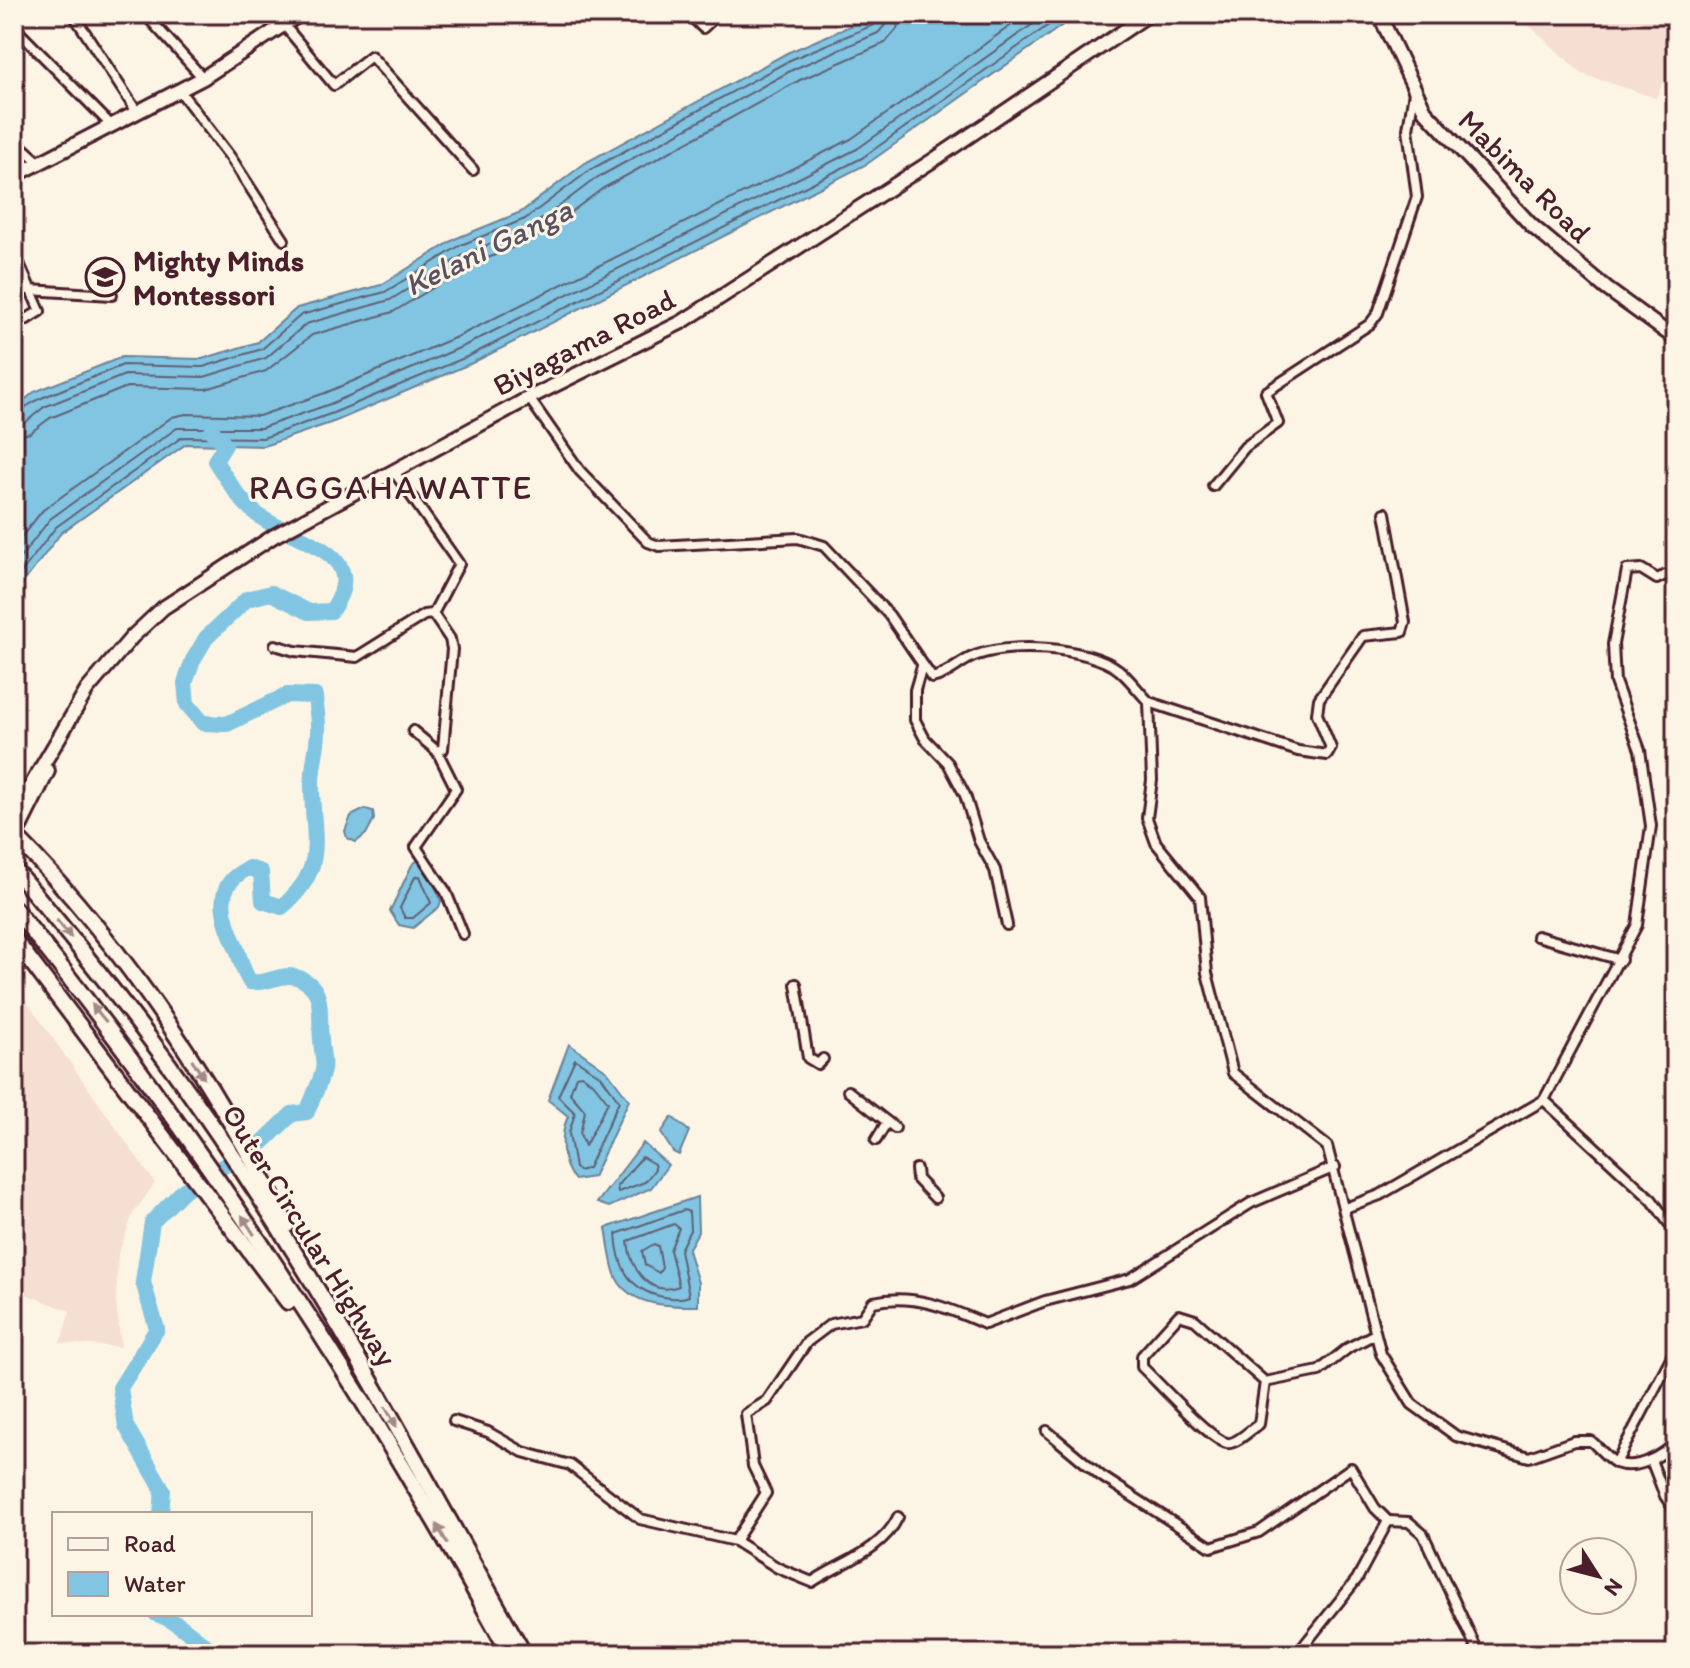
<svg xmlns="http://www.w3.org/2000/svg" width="1690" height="1668" viewBox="0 0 1690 1668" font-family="Itim,sans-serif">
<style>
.built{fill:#f5dfd2}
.water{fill:#81c5e2;stroke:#6b8399;stroke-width:2}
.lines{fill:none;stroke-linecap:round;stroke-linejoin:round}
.shore{stroke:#606174;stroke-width:2}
.river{stroke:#81c5e2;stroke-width:16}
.street-casing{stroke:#4a1f2b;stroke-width:14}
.primary-casing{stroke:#4a1f2b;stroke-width:18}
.highway-casing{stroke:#4a1f2b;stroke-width:20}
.street{stroke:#fcf5e5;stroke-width:8}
.primary{stroke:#fcf5e5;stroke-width:12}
.highway{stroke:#fcf5e5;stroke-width:14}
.oneway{fill:#a38a88}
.labels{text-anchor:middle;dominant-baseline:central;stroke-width:6;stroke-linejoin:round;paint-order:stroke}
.street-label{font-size:30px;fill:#4a1f2b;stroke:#fcf5e5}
.poi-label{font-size:30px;font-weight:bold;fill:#4a1f2b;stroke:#fcf5e5;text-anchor:start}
.water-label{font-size:32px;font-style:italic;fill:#5a5162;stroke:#fcf5e5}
.quarter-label{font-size:34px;letter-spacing:2px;fill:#4a1f2b;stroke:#fcf5e5}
</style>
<rect width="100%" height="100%" fill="#fcf5e5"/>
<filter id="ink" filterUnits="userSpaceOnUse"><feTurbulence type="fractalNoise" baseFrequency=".0125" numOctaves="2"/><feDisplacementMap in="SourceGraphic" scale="16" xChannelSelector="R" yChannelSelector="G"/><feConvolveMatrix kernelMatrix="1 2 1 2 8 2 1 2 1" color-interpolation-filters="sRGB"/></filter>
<g filter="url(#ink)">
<!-- built -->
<g class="built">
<polygon points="1517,14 1676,14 1676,56 1656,98 1582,74"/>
<polygon points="14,983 155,1183 133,1214 118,1254 116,1301 121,1347 60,1343 70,1311 14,1290"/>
</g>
<!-- water -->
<g class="water">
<polygon points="878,14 1078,14 867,164 472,363 336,421 264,446 186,444 61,533 14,595 14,409 34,392 122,357 202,359 258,342 297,308 381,285 457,238 521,212 585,163 787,53"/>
<polygon points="365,809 373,811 374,819 366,834 356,842 347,838 345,831 351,816"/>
<polygon points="418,860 429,870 441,901 439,907 413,928 399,925 390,911 412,865"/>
<path d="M 569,1044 L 607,1071 L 629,1100 L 593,1177 L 575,1180 C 560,1165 560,1134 568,1116 L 548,1100 Z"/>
<polygon points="672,1117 689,1131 679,1155 673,1152 661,1133"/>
<polygon points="643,1143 668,1165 651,1188 609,1207 597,1203"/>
<path d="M 697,1197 L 698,1232 L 688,1250 L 698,1283 L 698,1306 C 671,1306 632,1307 617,1279 C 610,1265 609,1243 606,1228 Z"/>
</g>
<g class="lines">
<!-- shore -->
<g class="shore">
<polyline points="14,414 39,399 123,365 203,367 262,349 301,315 385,292 461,245 525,219 590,170 790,60 873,25 878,14"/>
<polyline points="14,425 26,422 44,407 125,375 204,377 266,358 306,324 390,300 465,254 530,228 595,179 794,69 878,33 886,24 888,14"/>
<polyline points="14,437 30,433 50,418 127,387 206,389 266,371 312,335 393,312 471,265 536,238 602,189 800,80 885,43 897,29 900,14"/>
<polyline points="14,546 43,510 172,417 186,414 259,416 325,393 459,336 851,139 1027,14"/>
<polyline points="14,566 50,519 177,428 261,428 330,404 464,346 857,149 1047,14"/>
<polyline points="14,582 56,527 182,437 263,438 333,413 469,356 862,158 1064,14"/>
<polygon points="420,876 431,903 413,918 405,918 400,908 415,877"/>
<polygon points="575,1059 601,1076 619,1101 588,1168 579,1171 575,1168 569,1133 575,1113 558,1096"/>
<polygon points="581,1075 594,1084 608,1102 585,1146 580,1134 585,1111 570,1093 576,1076"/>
<polygon points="642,1157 654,1164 655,1169 645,1182 618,1192 617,1186"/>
<path d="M 684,1210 L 689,1212 L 690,1230 L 680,1250 L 689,1296 C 680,1300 669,1298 659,1296 C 627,1288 618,1265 616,1234 Z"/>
<path d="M 674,1224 L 679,1228 L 670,1250 L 679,1286 C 648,1298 630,1267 628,1241 Z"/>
<polygon points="654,1244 658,1246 662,1268 659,1273 645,1265 642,1251"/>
</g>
<!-- river -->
<g class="river">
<path d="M 161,1514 L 163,1490 L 126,1426 L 120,1388 L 157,1329 L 143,1282 L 152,1222 L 184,1190 L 263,1142 L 292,1114 L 307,1112 C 312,1099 320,1084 323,1070 C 325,1061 321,1049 321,1039 C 318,1016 327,989 299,978 C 282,971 268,985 250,982 C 242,970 241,960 236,947 C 223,917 211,885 249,868 L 261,872 L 263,901 L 282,907 C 327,869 313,840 312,789 C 311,770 317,752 318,733 C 319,721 316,708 315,696 L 287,695 L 227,724 L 203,723 L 187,704 L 185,683 L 193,660 L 206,638 L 247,599 L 271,593 L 309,612 L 331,611 C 373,553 298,542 262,518 C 242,505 228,481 215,461 L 225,445 L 212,431"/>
<path d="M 156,1614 C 180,1621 197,1641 218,1654"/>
</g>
<!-- street casing -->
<g class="street-casing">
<g id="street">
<polyline points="73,14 137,112"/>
<polyline points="145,14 203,78"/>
<polyline points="689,14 703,28 718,14"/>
<polyline points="284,25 334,85 371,56 473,170"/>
<polyline points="14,27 111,125"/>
<polyline points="179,90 231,158 284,240"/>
<polyline points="14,140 40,163"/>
<polyline points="14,252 40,311 14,327"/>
<polyline points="29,290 112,295"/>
<path d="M 529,398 L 580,471 L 648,542 L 659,546 L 798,538 L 824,546 L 889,615 L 932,678 C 949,674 956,665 970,658 C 1005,641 1088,646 1119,670 C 1130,679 1139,692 1149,702 L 1152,780 L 1147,818 L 1156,843 L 1200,897 L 1207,973 L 1233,1073 L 1327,1146 L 1381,1354 L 1412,1404 L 1456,1436 L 1529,1457 L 1574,1441 L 1591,1441 C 1598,1447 1608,1459 1616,1463 C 1636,1471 1663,1456 1676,1442"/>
<polyline points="1213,486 1245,447 1278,423 1266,392 1370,324 1378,313 1417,197 1408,129 1414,92"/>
<polyline points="275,645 295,651 357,657 424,615 433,614 459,564 395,473"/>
<polyline points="922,666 915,690 915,720 925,739 948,763 965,795 979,841 995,870 1007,925"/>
<polyline points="1149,702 1298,751 1327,755 1331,748 1317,714 1319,699 1363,636 1402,632 1405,622 1385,513"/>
<polyline points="413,731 437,751 443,749 452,649 450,639 433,614"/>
<polyline points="437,751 456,789 416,847 446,892 463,934"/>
<polyline points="1537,936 1621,960"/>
<polyline points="796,984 808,1058 818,1064 823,1059"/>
<polyline points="848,1091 895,1128"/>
<polyline points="1544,1100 1652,1200 1676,1233"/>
<polyline points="876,1140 887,1122"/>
<polyline points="916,1169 917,1179 935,1198"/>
<polyline points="1345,1208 1380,1195 1544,1100 1637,925 1651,826 1640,750 1615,682 1613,644 1627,570 1641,569 1657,579 1676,570"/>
<path d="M 1179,1315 L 1195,1320 L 1265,1382 L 1259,1424 C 1252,1429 1235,1445 1227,1443 C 1210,1440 1157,1381 1142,1367 L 1142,1356 Z"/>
<polyline points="1265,1382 1319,1371 1348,1348 1375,1334"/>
<path d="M 454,1421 L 488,1432 L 523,1452 L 570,1465 L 640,1519 L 735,1541 L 766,1493 L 753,1466 L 746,1414 L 767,1401 L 807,1342 L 831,1324 L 862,1318 L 873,1302 C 914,1293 948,1308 985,1324 L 1045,1301 L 1130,1279 L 1251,1203 L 1335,1167"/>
<polyline points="1047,1431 1101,1476 1211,1547 1259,1532 1351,1468 1375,1508 1388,1521"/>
<polyline points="1651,1460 1665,1496 1676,1512"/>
<polyline points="1616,1463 1676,1348"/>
<path d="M 735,1541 L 778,1568 L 812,1582 C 842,1562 882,1551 898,1517"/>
<polyline points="1297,1654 1357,1579 1388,1521 1409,1522 1423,1534 1479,1654"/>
</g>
</g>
<!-- primary casing -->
<g class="primary-casing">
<g id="primary">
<polyline points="1379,14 1425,111 1531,225 1607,289 1676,339"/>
<polyline points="14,176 203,78 300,14"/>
<polyline points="14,814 87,690 132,637 163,608 274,536 529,398 682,322 935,159 1149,14"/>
<polyline points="14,839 48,771"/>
</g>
</g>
<!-- highway casing -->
<g class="highway-casing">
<g id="highway">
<path d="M 15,836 C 127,948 215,1085 287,1225"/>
<path d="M 14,869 C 97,967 177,1069 247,1178 C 348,1331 433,1494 524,1654"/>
<path d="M 14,908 C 202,1140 366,1392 510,1654"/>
<polyline points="14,939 288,1302"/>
</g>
</g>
<!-- street -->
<use href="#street" class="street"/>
<!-- primary -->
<use href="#primary" class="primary"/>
<!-- highway -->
<use href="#highway" class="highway"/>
</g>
<!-- one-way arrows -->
<defs><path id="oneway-solid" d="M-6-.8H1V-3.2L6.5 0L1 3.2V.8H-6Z" transform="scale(2)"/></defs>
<g class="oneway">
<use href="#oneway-solid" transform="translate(64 929) rotate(51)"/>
<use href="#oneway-solid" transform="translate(99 1013) rotate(-129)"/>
<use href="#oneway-solid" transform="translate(198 1069) rotate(57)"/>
<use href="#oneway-solid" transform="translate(248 1225) rotate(-123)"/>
<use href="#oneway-solid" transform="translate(391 1417) rotate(60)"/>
<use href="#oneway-solid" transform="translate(442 1534) rotate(-119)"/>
</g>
</g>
<!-- icons -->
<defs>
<g id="school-ring" transform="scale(2)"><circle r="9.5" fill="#fcf5e5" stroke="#4a1f2b" stroke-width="1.5"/><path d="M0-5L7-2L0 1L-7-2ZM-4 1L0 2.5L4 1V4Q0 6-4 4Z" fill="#4a1f2b"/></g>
</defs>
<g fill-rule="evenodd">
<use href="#school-ring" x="105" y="277"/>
</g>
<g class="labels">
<!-- street labels -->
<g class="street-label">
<text transform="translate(1525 176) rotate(45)">Mabima Road</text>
<text transform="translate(584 342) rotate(-27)">Biyagama Road</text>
<text transform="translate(310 1235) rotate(58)">Outer Circular Highway</text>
</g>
<!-- poi labels -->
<g class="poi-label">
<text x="133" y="260">Mighty Minds<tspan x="133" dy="34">Montessori</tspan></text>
</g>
<!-- water labels -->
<g class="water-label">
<text transform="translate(488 247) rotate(-26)">Kelani Ganga</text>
</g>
<!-- quarter labels -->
<g class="quarter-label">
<text x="391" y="487">RAGGAHAWATTE</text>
</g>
</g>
<!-- margin -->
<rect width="1690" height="1668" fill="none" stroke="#fcf5e5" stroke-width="48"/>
<rect x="24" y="24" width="1642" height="1620" fill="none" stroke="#4a1f2b" stroke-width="3" filter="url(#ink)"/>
<!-- legend -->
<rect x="52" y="1512" width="260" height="104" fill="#fcf5e5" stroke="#b59f9b" stroke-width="2"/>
<rect x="68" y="1538" width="40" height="12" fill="#fcf5e5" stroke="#b59f9b" stroke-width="2"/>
<text x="124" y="1552" font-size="24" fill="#4a1f2b">Road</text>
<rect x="68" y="1572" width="40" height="24" fill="#81c5e2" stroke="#b59f9b" stroke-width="2"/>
<text x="124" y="1592" font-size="24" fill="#4a1f2b">Water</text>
<!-- north arrow -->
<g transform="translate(1598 1576) rotate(126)"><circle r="38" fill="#fcf5e5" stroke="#b59f9b" stroke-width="2"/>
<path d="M0-6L14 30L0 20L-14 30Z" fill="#4a1f2b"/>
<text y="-12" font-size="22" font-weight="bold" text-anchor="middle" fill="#4a1f2b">N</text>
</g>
</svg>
